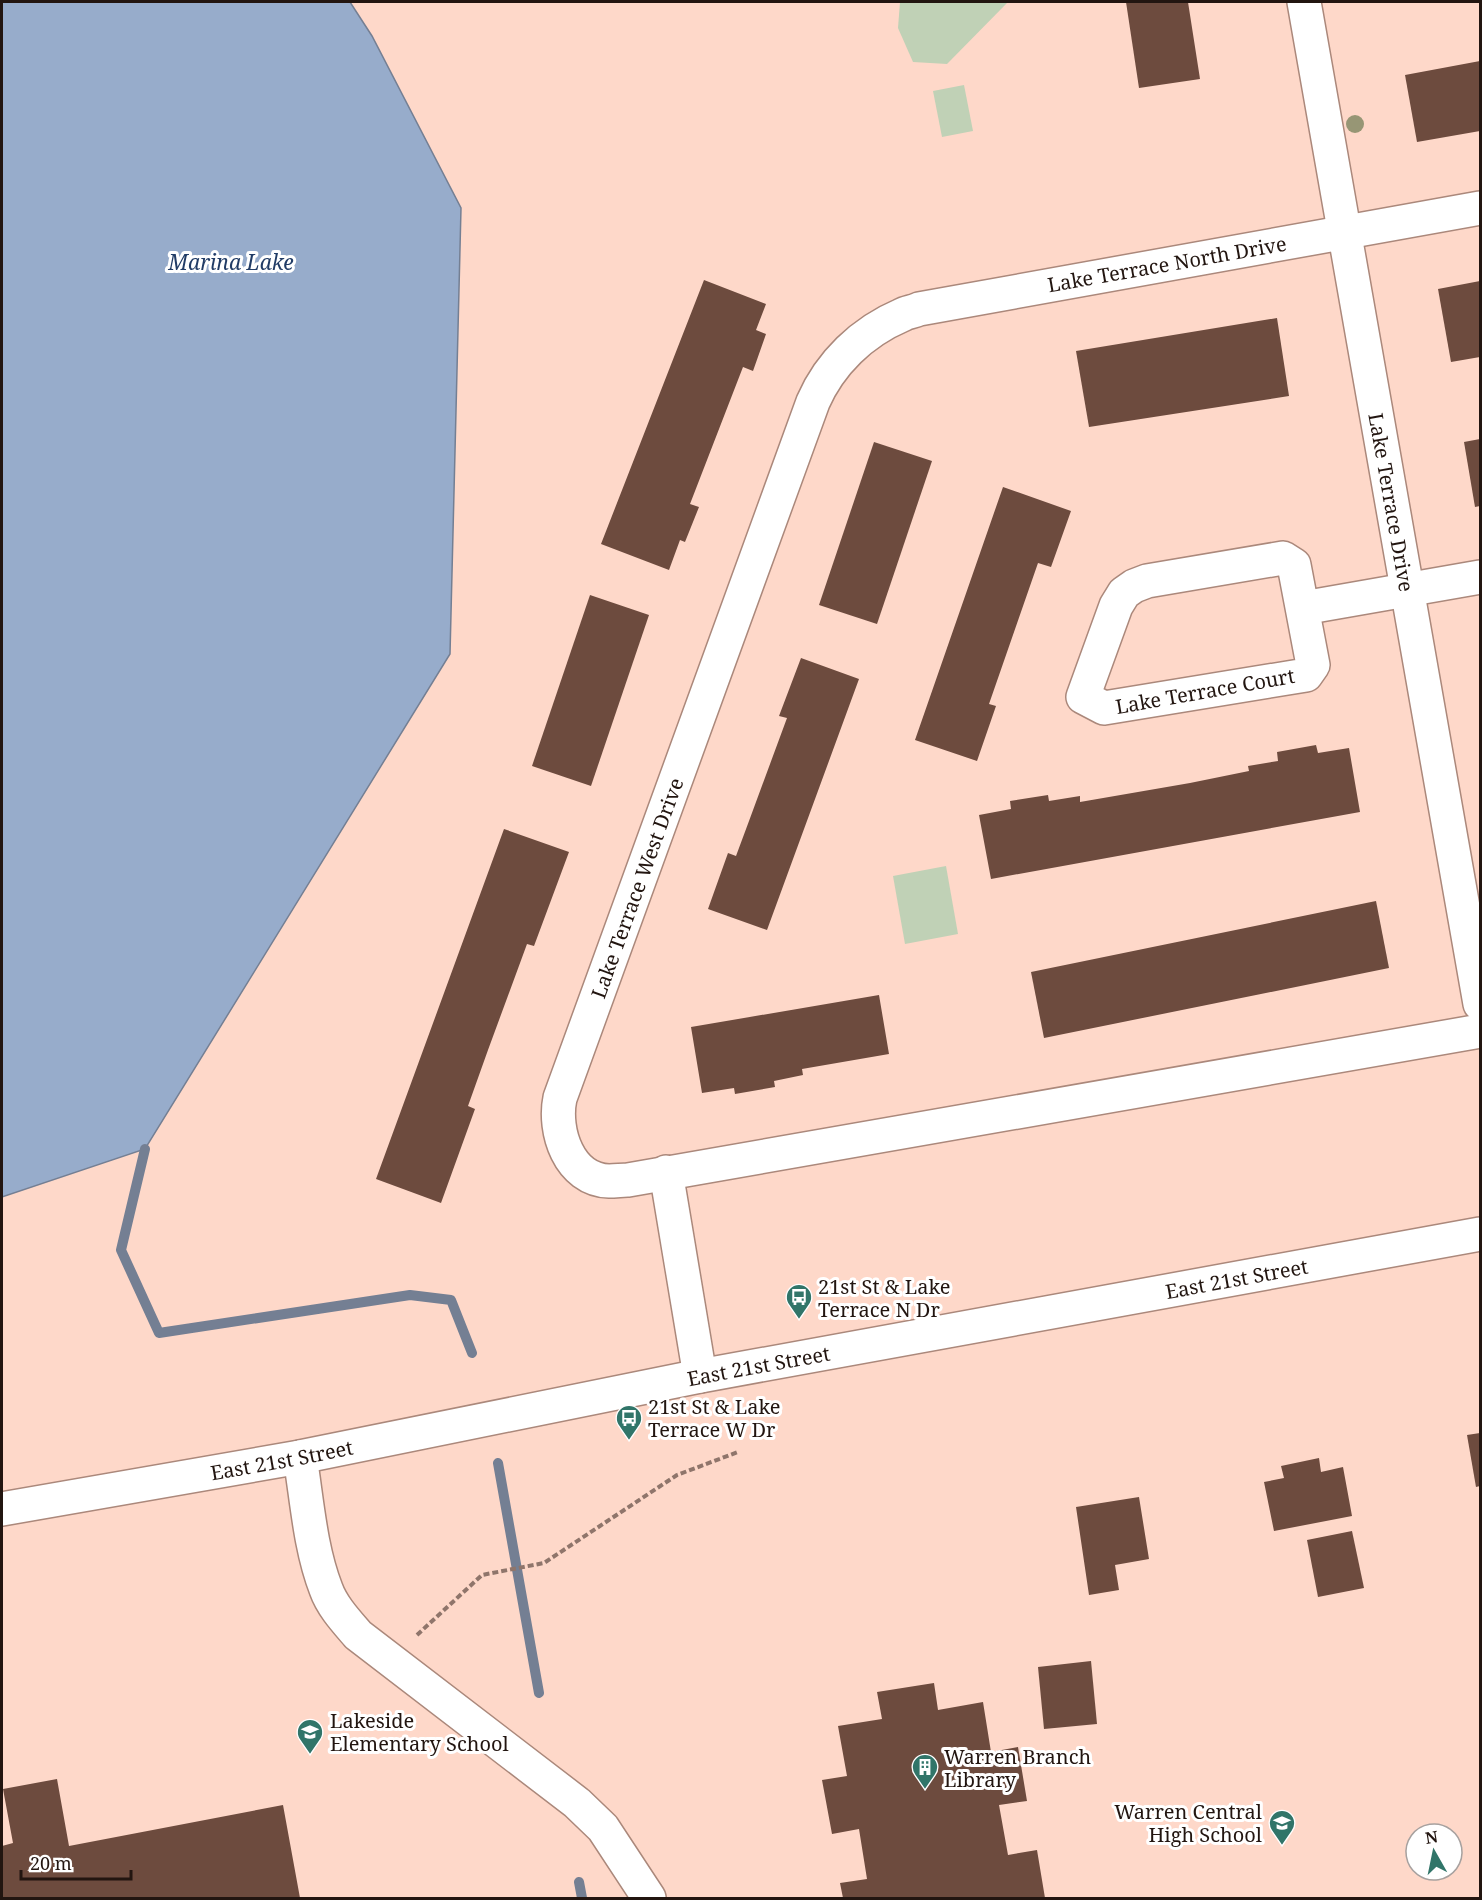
<svg xmlns="http://www.w3.org/2000/svg" width="1482" height="1900" viewBox="0 0 1482 1900" font-family="'Noto Serif',serif">
<style>
.green{fill:#c0d1b6}
.water{fill:#97accb;stroke:#747f93;stroke-width:1.5}
.lines{fill:none;stroke-linecap:round;stroke-linejoin:round}
.stream{stroke:#747f93;stroke-width:10}
.building{fill:#6d4b3e}
.minor-casing{stroke:#ab887b;stroke-width:36}
.major-casing{stroke:#ab887b;stroke-width:36}
.path{stroke:#8f756b;stroke-width:4;stroke-dasharray:6 3;stroke-linecap:butt}
.minor{stroke:#fff;stroke-width:33}
.major{stroke:#fff;stroke-width:33}
.tree{fill:#979675}
.labels{text-anchor:middle;dominant-baseline:central;stroke-width:6;stroke-linejoin:round;paint-order:stroke}
.street-label{font-size:20px;fill:#221510;stroke:#fff}
.poi-label{font-size:20px;fill:#221510;stroke:#fff;text-anchor:start}
.water-label{font-size:21px;font-style:italic;fill:#213c66;stroke:#fff}
</style>
<rect width="100%" height="100%" fill="#fed8c9"/>
<!-- green -->
<g class="green">
<polygon points="900,2 1008,2 947,64 913,62 898,28"/>
<polygon points="964,85 973,131 942,137 933,91"/>
<polygon points="946,866 958,934 905,944 893,876"/>
</g>
<!-- water -->
<polygon class="water" points="2,2 350,2 372,36 461,208 450,654 145,1149 2,1197"/>
<g class="lines">
<!-- stream -->
<g class="stream">
<polyline points="145,1149 121,1250 159,1333 410,1295 451,1300 472,1353"/>
<polyline points="498,1463 539,1693"/>
<polyline points="579,1882 582,1898"/>
</g>
</g>
<!-- building -->
<g class="building">
<polygon points="1126,2 1188,2 1200,79 1139,88"/>
<polygon points="1480,61 1480,131 1417,142 1405,75"/>
<polygon points="704,280 766,304 756,330 766,334 753,371 743,367 690,504 699,507 685,542 680,540 669,570 601,544"/>
<polygon points="1480,281 1480,357 1451,362 1438,289"/>
<polygon points="1277,318 1289,396 1089,427 1076,351"/>
<polygon points="1480,439 1480,506 1475,507 1464,442"/>
<polygon points="874,442 932,461 877,624 819,605"/>
<polygon points="1003,487 1071,511 1051,567 1038,563 989,704 996,706 977,761 915,740"/>
<polygon points="590,595 649,615 591,786 532,766"/>
<polygon points="801,658 859,679 767,930 708,909 728,853 736,856 749,821 787,718 779,716"/>
<polygon points="1316,745 1318,753 1349,748 1360,812 991,879 979,815 1011,809 1010,801 1048,795 1049,801 1080,796 1080,802 1190,783 1249,771 1248,766 1278,761 1277,752"/>
<polygon points="504,829 569,852 534,946 527,944 488,1050 468,1106 475,1109 441,1203 376,1179"/>
<polygon points="1376,901 1389,968 1044,1038 1031,972"/>
<polygon points="879,995 889,1054 802,1069 803,1075 774,1081 775,1087 735,1094 734,1088 702,1093 691,1027"/>
<polygon points="1480,1433 1480,1486 1476,1487 1467,1435"/>
<polygon points="1319,1458 1321,1472 1343,1467 1352,1516 1274,1531 1264,1482 1284,1478 1281,1466"/>
<polygon points="1139,1497 1149,1559 1115,1565 1119,1590 1089,1595 1076,1507"/>
<polygon points="1352,1531 1364,1588 1318,1597 1307,1540"/>
<polygon points="1091,1661 1097,1724 1044,1729 1038,1667"/>
<polygon points="934,1683 938,1710 983,1702 991,1752 1018,1747 1027,1801 999,1805 1008,1855 1037,1850 1045,1898 843,1898 840,1883 867,1879 859,1829 832,1834 822,1780 847,1776 838,1726 882,1719 877,1692"/>
<polygon points="57,1779 69,1846 283,1805 300,1898 2,1898 2,1846 13,1843 3,1789"/>
</g>
<g class="lines">
<!-- minor casing -->
<g class="minor-casing">
<g id="minor">
<path id="s1" d="M 1304,2 L 1480,1004"/>
<path d="M 1480,208 L 919,309 C 913,312 907,312 902,315 C 862,332 830,363 813,402 L 560,1098 C 553,1131 569,1180 609,1181 C 616,1181 622,1180 628,1180 L 1480,1031"/>
<polygon points="1283,558 1294,565 1313,665 1306,675 1104,708 1083,697 1116,606 1124,593 1134,586 1147,581"/>
<polyline points="1303,608 1480,577"/>
<polyline points="666,1172 700,1376"/>
<path d="M 300,1457 C 307,1500 310,1548 326,1589 C 332,1606 346,1621 358,1635 L 577,1803 L 603,1828 L 649,1898"/>
</g>
</g>
<!-- major casing -->
<g class="major-casing">
<g id="major">
<path id="s2" d="M 2,1509 L 300,1457 L 700,1376 L 1480,1234"/>
</g>
</g>
<!-- path -->
<polyline class="path" points="417,1635 482,1575 544,1563 677,1475 738,1452"/>
<!-- minor -->
<use href="#minor" class="minor"/>
<!-- major -->
<use href="#major" class="major"/>
</g>
<!-- trees -->
<circle class="tree" cx="1355" cy="124" r="9"/>
<!-- icons -->
<defs>
<g id="bus-pin" transform="scale(1.35)"><path d="M0 17L-7.5 6A9.5 9.5 0 1 1 7.5 6Z" fill="#317569" stroke="#fff"/><path d="M-5-6H5V4H4V6H2V4H-2V6H-4V4H-5ZM-3.5-4V0h7V-4ZM-3.5 1.2v1.5H-2V1.2ZM2 1.2v1.5H3.5V1.2Z" fill="#fff"/></g>
<g id="school-pin" transform="scale(1.35)"><path d="M0 17L-7.5 6A9.5 9.5 0 1 1 7.5 6Z" fill="#317569" stroke="#fff"/><path d="M0-5L7-2L0 1L-7-2ZM-4 1L0 2.5L4 1V4Q0 6-4 4Z" fill="#fff"/></g>
<g id="building-pin" transform="scale(1.35)"><path d="M0 17L-7.5 6A9.5 9.5 0 1 1 7.5 6Z" fill="#317569" stroke="#fff"/><path d="M-4-6H4V6H1V3H-1V6H-4ZM-2.5-4.3h1.7v1.8h-1.7ZM.8-4.3h1.7v1.8H.8ZM-2.5-1h1.7V.8h-1.7ZM.8-1h1.7V.8H.8Z" fill="#fff"/></g>
</defs>
<g fill-rule="evenodd">
<use href="#bus-pin" x="799" y="1297"/>
<use href="#bus-pin" x="629" y="1418"/>
<use href="#school-pin" x="310" y="1732"/>
<use href="#building-pin" x="925" y="1767"/>
<use href="#school-pin" x="1282" y="1823"/>
</g>
<g class="labels">
<!-- street labels -->
<g class="street-label">
<text transform="translate(1167 264) rotate(-10)">Lake Terrace North Drive</text>
<text stroke="none"><textPath href="#s1" startOffset="508">Lake Terrace Drive</textPath></text>
<text transform="translate(1205 691) rotate(-10)">Lake Terrace Court</text>
<text transform="translate(637 888) rotate(-70)">Lake Terrace West Drive</text>
<text stroke="none"><textPath href="#s2" startOffset="1256">East 21st Street</textPath></text>
<text stroke="none"><textPath href="#s2" startOffset="770">East 21st Street</textPath></text>
<text stroke="none"><textPath href="#s2" startOffset="284">East 21st Street</textPath></text>
</g>
<!-- poi labels -->
<g class="poi-label">
<text x="818" y="1286">21st St &amp; Lake<tspan x="818" dy="23">Terrace N Dr</tspan></text>
<text x="648" y="1406">21st St &amp; Lake<tspan x="648" dy="23">Terrace W Dr</tspan></text>
<text x="330" y="1720">Lakeside<tspan x="330" dy="23">Elementary School</tspan></text>
<text x="944" y="1756">Warren Branch<tspan x="944" dy="23">Library</tspan></text>
<text x="1262" y="1811" text-anchor="end">Warren Central<tspan x="1262" dy="23">High School</tspan></text>
</g>
<!-- water labels -->
<g class="water-label">
<text x="231" y="262">Marina Lake</text>
</g>
</g>
<!-- border -->
<rect width="1482" height="1900" fill="none" stroke="#221510" stroke-width="6"/>
<!-- north arrow -->
<g transform="translate(1434 1852) rotate(351)"><circle r="28" fill="#ffffff" stroke="#a7a19f" stroke-width="1.5"/>
<path d="M0-4.5L10 22L0 15L-10 22Z" fill="#317569"/>
<text y="-9" font-size="16" font-weight="bold" text-anchor="middle" fill="#221510">N</text>
</g>
<!-- scale -->
<path d="M21 1870v9h110v-9" fill="none" stroke="#221510" stroke-width="3"/>
<text x="30" y="1870" font-size="18" fill="#221510" stroke="#ffffff" stroke-width="4.5" paint-order="stroke">20 m</text>
</svg>
